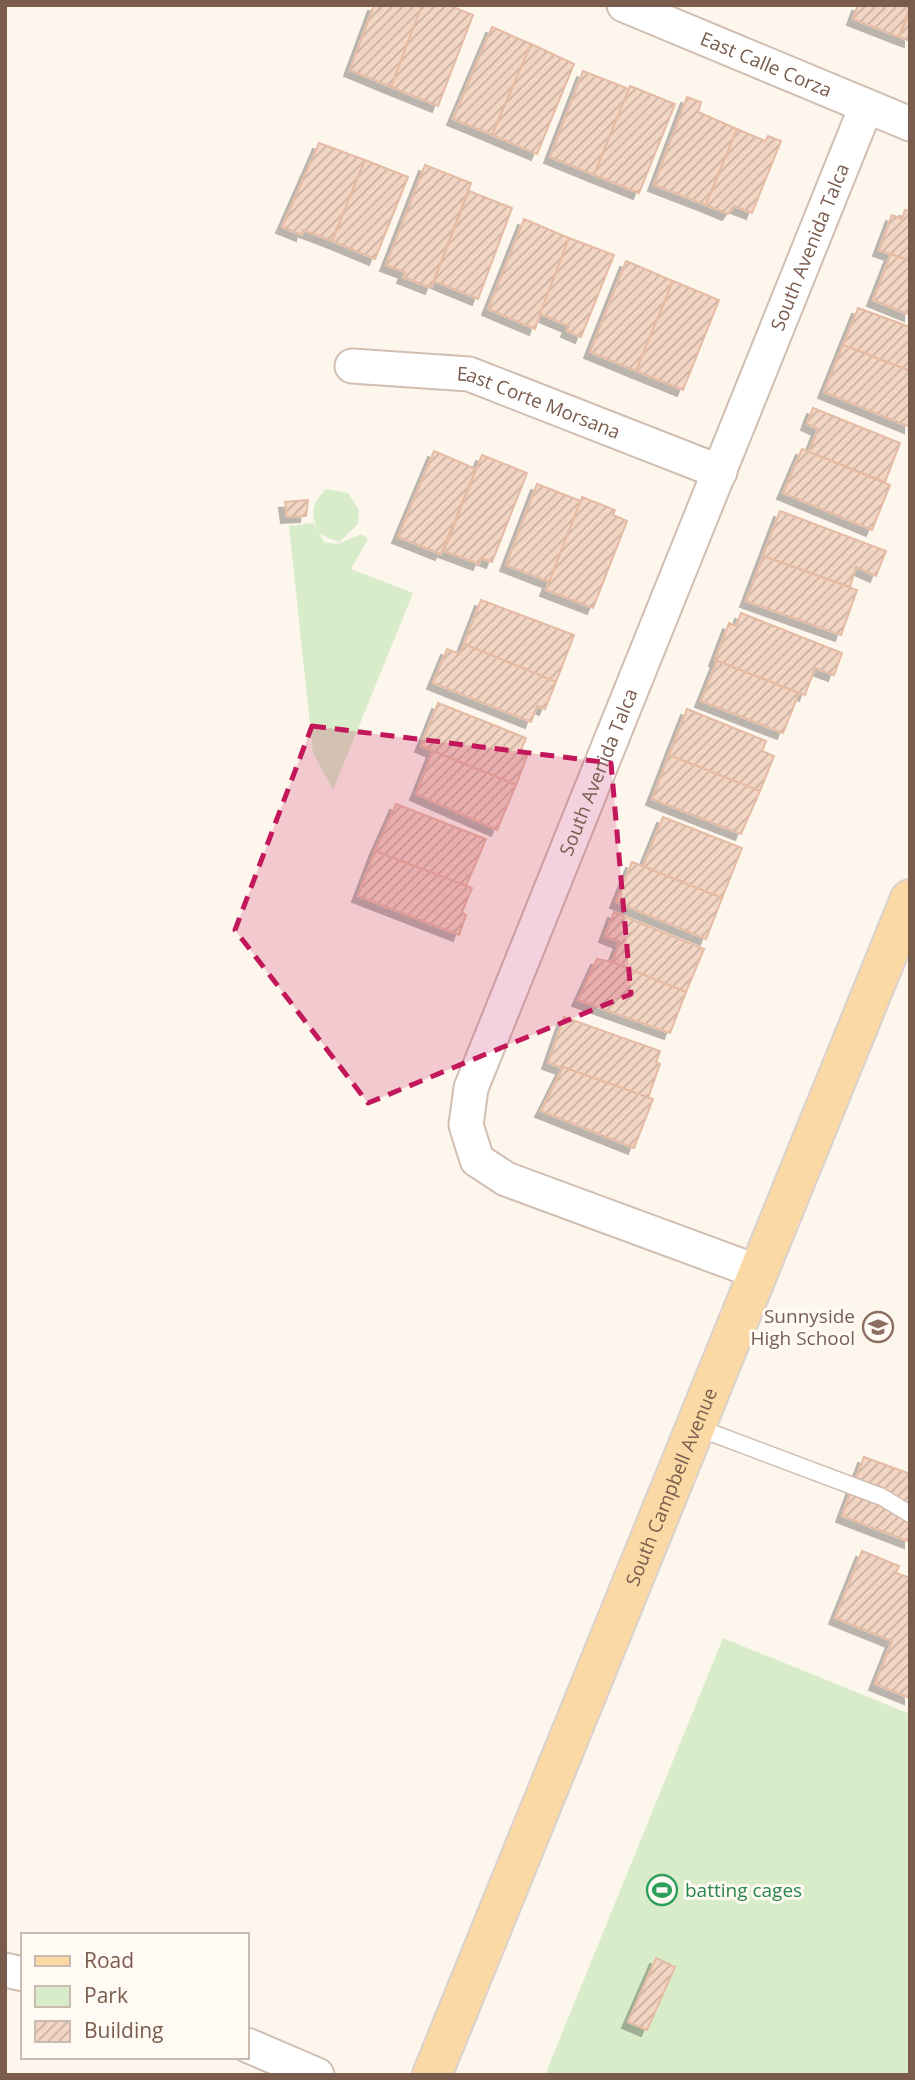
<svg xmlns="http://www.w3.org/2000/svg" width="915" height="2080" viewBox="0 0 915 2080" font-family="'Open Sans',sans-serif">
<style>
.green{fill:#d8ecc9}
.building{fill:url(#building-hatch);stroke:#e6bba3;stroke-width:2;filter:url(#shadow)}
.lines{fill:none;stroke-linecap:round;stroke-linejoin:round}
.service-casing{stroke:#d1beb0;stroke-width:19}
.minor-casing{stroke:#d1beb0;stroke-width:37}
.primary-casing{stroke:#dad1cd;stroke-width:42}
.service{stroke:#fff;stroke-width:16}
.minor{stroke:#fff;stroke-width:33}
.primary{stroke:#fbd9a5;stroke-width:38}
.marked{fill:#c2185b;fill-opacity:0.2;stroke:#c2185b;stroke-width:5;stroke-dasharray:14 9;stroke-linejoin:round}
.labels{text-anchor:middle;dominant-baseline:central;stroke-width:6;stroke-linejoin:round;paint-order:stroke}
.street-label{font-size:19px;fill:#7a5c4d;stroke:#fffaf3}
.education-label{font-size:19px;fill:#785e54;stroke:#fffaf3;text-anchor:end}
.leisure-label{font-size:19px;fill:#27864d;stroke:#fffaf3;text-anchor:start}
</style>
<defs>
<pattern id="building-hatch" width="6" height="6" patternUnits="userSpaceOnUse" patternTransform="scale(1.75)"><rect width="6" height="6" fill="#f3d5c3"/><path d="M-1 1l2-2M0 6l6-6M5 7l2-2" fill="none" stroke="#cab0a1"/></pattern>
<filter id="shadow"><feDropShadow dx="-6" dy="6" stdDeviation="0" flood-color="#0004"/></filter>
</defs>
<rect width="100%" height="100%" fill="#fdf6ec"/>
<!-- green -->
<g class="green">
<path d="M 326,489 L 348,493 L 359,510 L 358,524 L 339,542 L 319,534 C 310,515 311,504 326,489 Z"/>
<polygon points="313,523 324,542 338,544 361,534 368,539 351,569 413,593 333,790 313,753 289,526"/>
<polygon points="723,1638 910,1714 910,2075 545,2075"/>
</g>
<!-- building -->
<g class="building">
<polygon points="374,5 422,5 391,87 350,70"/>
<polygon points="422,5 448,5 473,15 438,106 391,87"/>
<polygon points="858,5 910,5 899,37 853,19"/>
<polygon points="910,11 910,41 899,37"/>
<polygon points="492,27 531,44 492,135 453,119"/>
<polygon points="531,44 574,64 537,154 492,135"/>
<polygon points="583,71 629,89 594,175 550,157"/>
<polygon points="630,86 675,104 639,193 594,175"/>
<polygon points="687,97 701,102 698,112 737,129 706,205 654,185"/>
<polygon points="737,129 765,141 768,136 781,141 752,213 734,206 728,214 706,205"/>
<polygon points="319,143 365,160 332,241 303,230 302,235 282,227"/>
<polygon points="365,160 408,177 375,259 332,241"/>
<polygon points="425,165 471,183 431,288 403,277 405,272 386,265"/>
<polygon points="469,191 512,208 478,299 434,281"/>
<polygon points="905,210 910,211 910,261 879,250 892,215 902,219"/>
<polygon points="524,219 569,238 535,329 488,309"/>
<polygon points="569,238 614,255 581,337 567,331 569,326 540,314"/>
<polygon points="891,254 910,261 910,315 873,300"/>
<polygon points="626,261 673,281 636,371 590,352"/>
<polygon points="673,281 719,300 683,390 636,371"/>
<polygon points="858,308 910,327 910,371 843,345"/>
<polygon points="843,345 910,371 910,427 824,392"/>
<polygon points="813,408 900,443 885,482 809,452 818,429 807,424"/>
<polygon points="802,449 890,485 872,530 783,493"/>
<polygon points="434,451 476,469 441,554 398,537"/>
<polygon points="482,455 527,473 492,562 481,558 479,564 444,551"/>
<polygon points="537,484 581,501 550,582 506,565"/>
<polygon points="582,497 615,510 613,515 627,521 593,608 546,590"/>
<polygon points="308,500 306,516 287,517 285,502"/>
<polygon points="780,511 886,551 876,576 856,567 850,587 763,556"/>
<polygon points="763,556 857,590 841,635 746,601"/>
<polygon points="481,600 574,635 556,682 464,644"/>
<polygon points="741,613 842,653 834,675 815,668 805,695 715,660 729,623 736,626"/>
<polygon points="464,644 556,682 545,709 537,706 531,722 433,683 447,649 460,654"/>
<polygon points="717,661 799,693 783,733 701,701"/>
<polygon points="438,703 526,738 521,750 527,756 516,785 421,746"/>
<polygon points="687,709 766,741 762,751 774,756 760,791 669,755"/>
<polygon points="433,751 516,785 497,830 416,794"/>
<polygon points="669,755 760,791 741,834 652,799"/>
<polygon points="396,804 486,839 466,886 375,851"/>
<polygon points="663,817 742,848 722,898 643,866"/>
<polygon points="375,851 472,888 462,912 466,915 459,935 358,896"/>
<polygon points="632,862 722,898 706,939 616,902"/>
<polygon points="614,912 704,949 686,992 612,962 620,942 605,936"/>
<polygon points="597,959 612,962 686,992 670,1033 578,1000"/>
<polygon points="564,1017 660,1051 656,1062 660,1064 648,1098 548,1063"/>
<polygon points="563,1067 653,1099 634,1148 541,1111"/>
<polygon points="864,1457 910,1474 910,1542 842,1516"/>
<polygon points="862,1551 899,1566 896,1573 910,1578 910,1698 875,1684 892,1641 835,1618"/>
<polygon points="656,1958 675,1967 647,2030 628,2022"/>
</g>
<g class="lines">
<!-- service casing -->
<g class="service-casing">
<polyline id="service" points="696,1427 882,1497 910,1514"/>
</g>
<!-- minor casing -->
<g class="minor-casing">
<g id="minor">
<path id="s1" d="M 624,5 L 910,124"/>
<path id="s2" d="M 352,366 L 469,374 L 720,472"/>
<path id="s3" d="M 758,1272 L 506,1179 L 477,1160 L 466,1125 L 471,1088 L 866,107"/>
<polyline points="5,1970 23,1974"/>
<polyline points="247,2045 317,2075"/>
</g>
</g>
<!-- primary casing -->
<g class="primary-casing">
<g id="primary">
<path id="s4" d="M 432,2075 L 910,899"/>
</g>
</g>
<!-- service -->
<use href="#service" class="service"/>
<!-- minor -->
<use href="#minor" class="minor"/>
<!-- primary -->
<use href="#primary" class="primary"/>
</g>
<!-- marked area -->
<path class="marked" d="M 312,726 L 611,763 L 631,994 L 368,1103 L 235,930 Z"/>
<!-- icons -->
<defs>
<g id="school-ring" transform="scale(1.575)"><circle r="9.5" fill="#fffaf3" stroke="#8d6e63" stroke-width="1.5"/><path d="M0-5L7-2L0 1L-7-2ZM-4 1L0 2.5L4 1V4Q0 6-4 4Z" fill="#8d6e63"/></g>
<g id="stadium-ring" transform="scale(1.575)"><circle r="9.5" fill="#fffaf3" stroke="#2e9e5b" stroke-width="1.5"/><path d="M0-5a6.5 5 0 1 0 0 10a6.5 5 0 1 0 0-10ZM-3.5-1.8h7v3.6h-7Z" fill="#2e9e5b"/></g>
</defs>
<g fill-rule="evenodd">
<use href="#school-ring" x="878" y="1327"/>
<use href="#stadium-ring" x="662" y="1890"/>
</g>
<g class="labels">
<!-- street labels -->
<g class="street-label">
<text stroke="none"><textPath href="#s1" startOffset="154">East Calle Corza</textPath></text>
<text stroke="none"><textPath href="#s3" startOffset="1284">South Avenida Talca</textPath></text>
<text stroke="none"><textPath href="#s2" startOffset="192">East Corte Morsana</textPath></text>
<text stroke="none"><textPath href="#s3" startOffset="718">South Avenida Talca</textPath></text>
<text stroke="none"><textPath href="#s4" startOffset="635">South Campbell Avenue</textPath></text>
</g>
<!-- education labels -->
<g class="education-label">
<text x="855" y="1316">Sunnyside<tspan x="855" dy="22">High School</tspan></text>
</g>
<!-- leisure labels -->
<g class="leisure-label">
<text x="685" y="1890">batting cages</text>
</g>
</g>
<!-- border -->
<rect width="915" height="2080" fill="none" stroke="#7a5c4d" stroke-width="14"/>
<!-- legend -->
<rect x="21" y="1933" width="228" height="126" fill="#fffaf3" stroke="#cabbb1" stroke-width="2"/>
<rect x="35" y="1956" width="35" height="10" fill="#fbd9a5" stroke="#cabbb1" stroke-width="2"/>
<text x="84" y="1968" font-size="21" fill="#7a5c4d">Road</text>
<rect x="35" y="1986" width="35" height="21" fill="#d8ecc9" stroke="#cabbb1" stroke-width="2"/>
<text x="84" y="2003" font-size="21" fill="#7a5c4d">Park</text>
<rect x="35" y="2021" width="35" height="21" fill="url(#building-hatch)" stroke="#cabbb1" stroke-width="2"/>
<text x="84" y="2038" font-size="21" fill="#7a5c4d">Building</text>
</svg>
